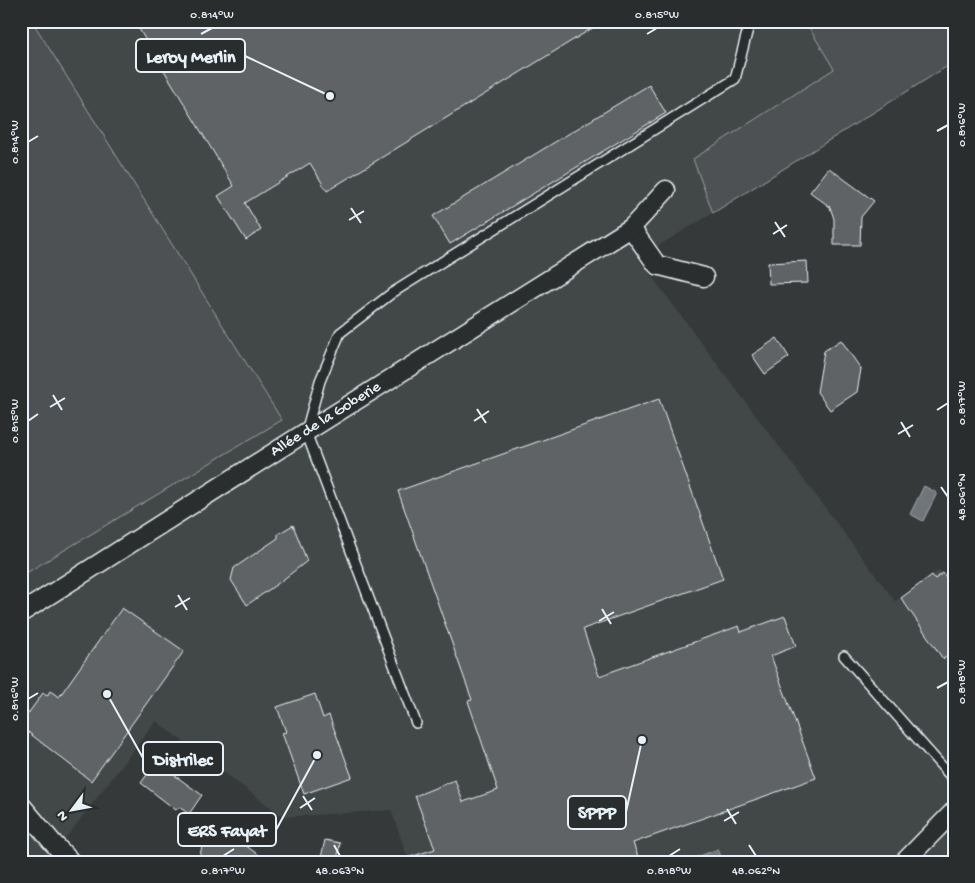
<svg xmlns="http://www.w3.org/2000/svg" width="975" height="883" viewBox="0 0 975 883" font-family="'Gochi Hand',sans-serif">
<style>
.built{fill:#424647}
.green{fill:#4d5152;stroke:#9aa1a5}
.water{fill:#707579;stroke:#a0a7ac}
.building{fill:#5f6365;stroke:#e8f1f8}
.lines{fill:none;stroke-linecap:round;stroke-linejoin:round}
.service-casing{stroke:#e8f1f8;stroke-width:12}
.minor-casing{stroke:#e8f1f8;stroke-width:21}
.service{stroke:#2a2d2e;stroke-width:9}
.minor{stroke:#2a2d2e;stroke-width:18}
.ticks{fill:none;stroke:#e8f1f8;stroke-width:2}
.labels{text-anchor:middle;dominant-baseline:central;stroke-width:4;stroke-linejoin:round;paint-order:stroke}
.street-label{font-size:16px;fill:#e8f1f8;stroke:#2a2d2e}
.leader{fill:none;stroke:#e8f1f8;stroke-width:2}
.callout-dot{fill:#e8f1f8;stroke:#2a2d2e;stroke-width:2}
.callout{fill:#2a2d2e;stroke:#e8f1f8;stroke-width:2}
.callout-label{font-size:18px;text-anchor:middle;font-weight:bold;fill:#e8f1f8}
.neatline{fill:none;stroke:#e8f1f8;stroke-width:2}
.ticks-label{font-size:12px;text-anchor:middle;fill:#e8f1f8}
</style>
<rect width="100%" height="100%" fill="#35393a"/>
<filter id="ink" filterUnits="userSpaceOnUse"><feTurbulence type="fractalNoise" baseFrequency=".02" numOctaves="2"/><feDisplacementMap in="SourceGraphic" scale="10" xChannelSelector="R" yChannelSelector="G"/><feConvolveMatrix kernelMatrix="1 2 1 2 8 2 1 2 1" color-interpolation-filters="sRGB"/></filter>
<g filter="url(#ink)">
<!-- built -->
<polygon class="built" points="32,21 805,21 834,69 693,159 713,213 638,258 895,601 939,570 954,580 954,862 409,862 391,810 283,817 156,721 73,829 46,862 21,862 21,576 282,419"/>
<!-- green -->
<g class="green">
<polygon points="21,21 32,21 282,420 21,576"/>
<polygon points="805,21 954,21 954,62 713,213 693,159 834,69"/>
</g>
<!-- water -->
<g class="water">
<polygon points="924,486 937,493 923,521 910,514"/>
<polygon points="718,849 723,862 684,862"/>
</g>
<!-- building -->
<g class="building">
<polygon points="152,21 604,21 327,191 310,163 245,203 261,230 246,240 218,196 234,186 139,29"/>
<polygon points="649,85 666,113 450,244 433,216"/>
<polygon points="829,168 874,201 861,217 860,245 834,245 834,219 830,207 810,192"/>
<polygon points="807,261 808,283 769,284 768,263"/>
<polygon points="777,338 789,357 765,374 752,355"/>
<polygon points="841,340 861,369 857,392 830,410 817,392 824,351"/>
<polygon points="659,399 723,579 583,629 599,676 739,626 741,632 785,616 796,646 771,656 816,778 633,843 640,862 405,862 404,859 435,849 415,796 455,780 463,802 498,790 468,701 472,700 398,491"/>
<polygon points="293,525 307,561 280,582 247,605 231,580 234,568 278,538 278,534"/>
<polygon points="943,573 954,588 954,651 943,659 901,598 932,575 935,579"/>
<polygon points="122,608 184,651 91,781 24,729 26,726 22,722 43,693 47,696 50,691 59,697"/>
<polygon points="315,694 323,718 329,715 352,777 304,794 282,733 286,732 277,707"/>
<polygon points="156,762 202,795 189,814 179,807 176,810 141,783"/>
<polygon points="214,822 268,862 199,862 202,845 198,842"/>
<polygon points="325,840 340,843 337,862 320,862"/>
</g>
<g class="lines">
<!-- service casing -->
<g class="service-casing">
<g id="service">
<polyline points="844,656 954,780"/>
<polyline points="416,723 306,432 320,381 340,333 392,293 735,79 750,21"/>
</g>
</g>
<!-- minor casing -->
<g class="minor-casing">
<g id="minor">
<polyline points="631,228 657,265 704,277"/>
<path id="s1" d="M 21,613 L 306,432 L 631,228 L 666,190"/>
<polyline points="21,805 53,843 71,862"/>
<polyline points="904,862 954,811"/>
</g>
</g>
<!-- service -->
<use href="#service" class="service"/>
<!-- minor -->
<use href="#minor" class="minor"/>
</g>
</g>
<!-- ticks -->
<path class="ticks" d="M 201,34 L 212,28M 647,34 L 657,28M 937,131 L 948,125M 28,142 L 38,136M 351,208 L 361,223M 349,220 L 364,211M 775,222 L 785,237M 773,234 L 787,225M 53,395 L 62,410M 50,407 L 65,398M 477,409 L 486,423M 937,410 L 948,403M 28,421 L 38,414M 474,421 L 489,411M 901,422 L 910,437M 898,434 L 913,425M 941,487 L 948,497M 178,595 L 187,610M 175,607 L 190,598M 602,609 L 611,624M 599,621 L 614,612M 937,688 L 948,682M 28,699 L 38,693M 303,796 L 312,810M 300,808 L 315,798M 727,809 L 736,824M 724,821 L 739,812M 334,845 L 340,856M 749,845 L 756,856M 223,856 L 234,849M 669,856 L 680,849"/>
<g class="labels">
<!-- street labels -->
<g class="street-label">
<text stroke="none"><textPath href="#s1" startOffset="361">Allée de la Goberie</textPath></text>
</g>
</g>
<!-- callouts -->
<path class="leader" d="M330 96L245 56M107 694L143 758M642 740L626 812M317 755L276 830"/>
<g class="callout-dot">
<circle cx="330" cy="96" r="5"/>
<circle cx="107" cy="694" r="5"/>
<circle cx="642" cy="740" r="5"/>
<circle cx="317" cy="755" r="5"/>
</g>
<g class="callout">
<rect x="136" y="39" width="109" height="33" rx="5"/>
<rect x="143" y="742" width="80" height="33" rx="5"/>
<rect x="568" y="796" width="58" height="33" rx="5"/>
<rect x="178" y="813" width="98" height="33" rx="5"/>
</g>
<g class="callout-label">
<text x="191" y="62">Leroy Merlin</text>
<text x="183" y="765">Distrilec</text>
<text x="597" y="818">SPPP</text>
<text x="227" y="836">ERS Fayat</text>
</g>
<!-- margin -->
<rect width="975" height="883" fill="none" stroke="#2a2d2e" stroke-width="55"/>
<!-- north arrow -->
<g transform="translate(72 810) rotate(238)" stroke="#2a2d2e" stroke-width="4" paint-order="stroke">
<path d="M0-4L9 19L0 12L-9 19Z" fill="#e8f1f8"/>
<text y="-8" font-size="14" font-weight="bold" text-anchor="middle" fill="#e8f1f8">N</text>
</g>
<rect x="28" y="28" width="920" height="828" class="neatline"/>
<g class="ticks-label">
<text x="212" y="18">0.814°W</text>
<text x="657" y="18">0.815°W</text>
<text transform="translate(961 125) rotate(-90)" y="4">0.816°W</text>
<text transform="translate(14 142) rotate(-90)" y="4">0.814°W</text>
<text transform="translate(961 403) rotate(-90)" y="4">0.817°W</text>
<text transform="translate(14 421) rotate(-90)" y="4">0.815°W</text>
<text transform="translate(961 497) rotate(-90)" y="4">48.061°N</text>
<text transform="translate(961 682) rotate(-90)" y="4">0.818°W</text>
<text transform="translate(14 699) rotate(-90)" y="4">0.816°W</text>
<text x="223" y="874">0.817°W</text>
<text x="340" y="874">48.063°N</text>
<text x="669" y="874">0.818°W</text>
<text x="756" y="874">48.062°N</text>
</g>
</svg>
